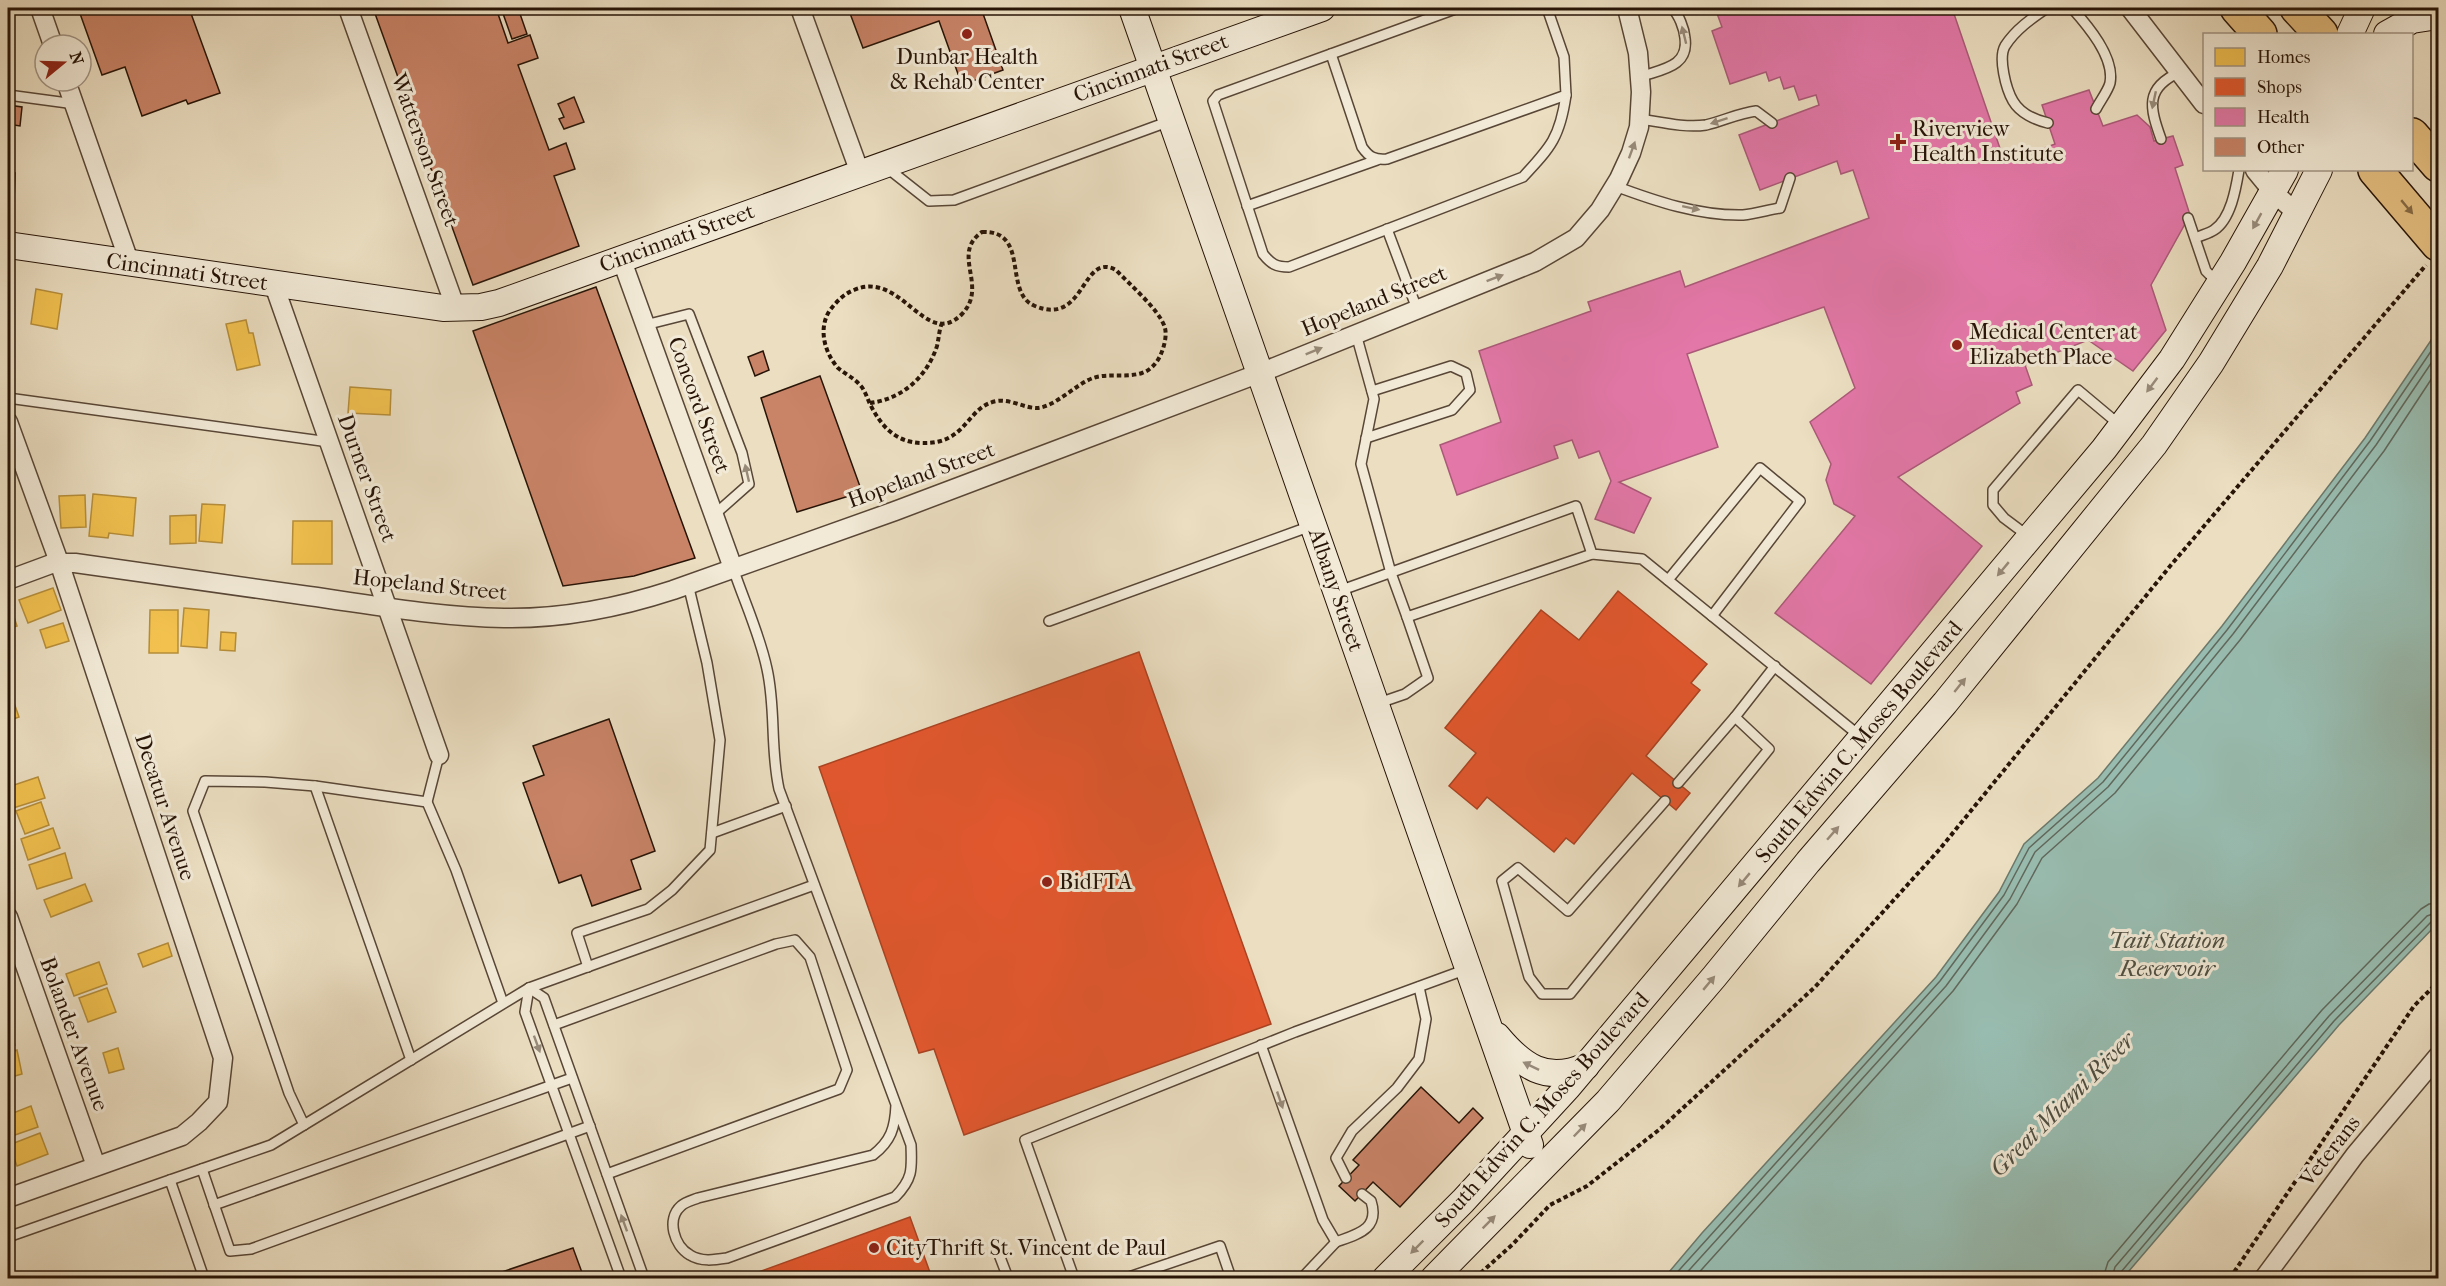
<svg xmlns="http://www.w3.org/2000/svg" width="2446" height="1286" viewBox="0 0 2446 1286" font-family="'IM FELL French Canon',serif">
<style>
.water{fill:#98bcb0;stroke:#6b796c;stroke-width:1.5}
.homes{fill:#f2c14e;stroke:#b58d39;stroke-width:1.5}
.shops{fill:#e4572e;stroke:#ab4322;stroke-width:1.5}
.health{fill:#e377a8;stroke:#ab5978;stroke-width:1.5}
.lines{fill:none;stroke-linecap:round;stroke-linejoin:round}
.shore{stroke:#60685c;stroke-width:1.5}
.building{fill:#c98367;stroke:#271407;stroke-width:1.5}
.lane-casing{stroke:#584636;stroke-width:12}
.street-casing{stroke:#584636;stroke-width:21}
.secondary-casing{stroke:#271407;stroke-width:28}
.highway-casing{stroke:#271407;stroke-width:36}
.path{stroke:#271407;stroke-width:4;stroke-dasharray:4.5 3;stroke-linecap:butt}
.lane{stroke:#f2ead7;stroke-width:9}
.street{stroke:#f2ead7;stroke-width:18}
.secondary{stroke:#f2ead7;stroke-width:26}
.highway{stroke:#e6bf80;stroke-width:33}
.oneway{fill:#978a79}
.oneway2{fill:#866a44}
.poi-dot{fill:#8f2418;stroke:#f2ead7;stroke-width:2}
.labels{text-anchor:middle;dominant-baseline:central;stroke-width:6;stroke-linejoin:round;paint-order:stroke}
.poi-label{font-size:22px;fill:#271407;stroke:#f2ead7;text-anchor:start}
.street-label{font-size:22px;fill:#271407;stroke:#f2ead7}
.water-label{font-size:24px;font-style:italic;fill:#4f4f42;stroke:#f2ead7}
</style>
<rect width="100%" height="100%" fill="#ebdec1"/>
<filter id="stains"><feTurbulence type="fractalNoise" baseFrequency=".00333" numOctaves="4"/><feColorMatrix values="0 0 0 0 .2 0 0 0 0 .09 0 0 0 0 .02 0 0 0 .5 -.17"/></filter>
<radialGradient id="worn" r=".72"><stop offset=".6" stop-color="#630" stop-opacity="0"/><stop offset="1" stop-color="#630" stop-opacity=".3"/></radialGradient>
<!-- water -->
<polygon class="water" points="2438,330 2438,923 2339,1025 2123,1278 1664,1278 1702,1233 1936,977 1999,892 2024,844 2098,778 2222,626 2365,438"/>
<!-- homes -->
<g class="homes">
<polygon points="36,289 62,294 57,329 31,324"/>
<polygon points="246,320 249,333 253,333 260,365 237,370 226,324"/>
<polygon points="350,387 391,390 390,415 348,413"/>
<polygon points="93,494 136,498 133,536 109,533 108,538 89,536"/>
<polygon points="85,495 86,527 61,528 59,496"/>
<polygon points="202,504 225,505 222,543 199,541"/>
<polygon points="196,515 196,543 170,544 170,516"/>
<polygon points="293,521 332,521 332,564 292,564"/>
<polygon points="53,588 61,610 28,623 19,600"/>
<polygon points="11,608 17,626 8,629 8,609"/>
<polygon points="184,608 209,610 207,648 181,646"/>
<polygon points="150,610 178,610 178,653 149,653"/>
<polygon points="63,623 69,641 46,648 40,630"/>
<polygon points="221,632 236,633 235,651 220,650"/>
<polygon points="11,694 19,717 8,721 8,696"/>
<polygon points="38,777 45,798 10,809 8,787"/>
<polygon points="41,802 49,825 25,834 16,811"/>
<polygon points="53,828 60,848 28,860 21,839"/>
<polygon points="65,853 72,878 37,889 29,865"/>
<polygon points="85,884 92,901 51,917 44,900"/>
<polygon points="168,943 172,956 143,967 138,954"/>
<polygon points="99,962 107,984 74,996 66,974"/>
<polygon points="107,988 116,1012 88,1022 79,998"/>
<polygon points="8,1024 15,1045 8,1047"/>
<polygon points="118,1048 124,1069 109,1073 103,1053"/>
<polygon points="17,1050 22,1074 8,1078 8,1053"/>
<polygon points="31,1106 38,1127 12,1136 8,1124 8,1115"/>
<polygon points="40,1133 48,1154 17,1166 9,1145"/>
</g>
<!-- shops -->
<g class="shops">
<polygon points="1618,591 1707,664 1691,683 1700,690 1646,756 1690,793 1676,810 1632,773 1574,844 1566,838 1554,852 1487,797 1477,809 1449,786 1476,753 1445,728 1541,610 1579,640"/>
<polygon points="1139,652 1271,1024 964,1135 934,1049 919,1053 819,767"/>
<polygon points="910,1217 932,1278 742,1278"/>
</g>
<!-- health -->
<polygon class="health" points="1715,8 1952,8 2005,163 2055,144 2042,105 2089,90 2103,126 2137,115 2150,127 2154,141 2173,136 2183,165 2175,168 2190,215 2151,285 2166,330 2133,371 2088,340 2025,365 2032,385 2016,392 2020,403 1898,477 1982,546 1871,684 1775,613 1855,516 1834,504 1826,480 1831,464 1810,422 1855,388 1824,307 1687,354 1718,447 1619,482 1651,498 1634,533 1595,519 1611,481 1599,451 1579,458 1572,440 1554,446 1558,458 1457,495 1440,445 1501,422 1479,351 1591,311 1588,302 1680,271 1685,287 1869,218 1853,170 1841,174 1837,161 1760,190 1739,135 1819,105 1816,95 1799,100 1794,86 1784,89 1780,77 1769,81 1766,72 1730,84 1712,31 1722,27"/>
<g class="lines">
<!-- shore -->
<g class="shore">
<polyline points="1672,1278 1940,981 2004,895 2029,848 2103,782 2227,630 2370,441 2438,341"/>
<polyline points="1682,1278 1946,986 2010,899 2035,852 2108,787 2233,634 2376,445 2438,353"/>
<polyline points="1694,1278 1953,991 2017,904 2042,858 2115,793 2240,640 2384,451 2438,369"/>
<polyline points="2103,1278 2108,1262 2322,1010 2421,909 2429,904 2438,903"/>
<polyline points="2112,1278 2115,1267 2329,1016 2427,916 2438,912"/>
<polyline points="2119,1278 2121,1272 2334,1021 2432,921 2438,919"/>
</g>
</g>
<!-- building -->
<g class="building">
<polygon points="78,8 189,8 220,93 188,104 186,100 142,116 125,67 102,75"/>
<polygon points="373,8 496,8 508,43 530,35 538,58 518,65 549,150 566,143 575,169 554,176 579,246 473,285"/>
<polygon points="501,8 518,8 527,34 512,39"/>
<polygon points="848,8 981,8 1003,70 962,85 939,21 863,48"/>
<polygon points="574,97 584,122 564,129 559,119 564,117 558,104"/>
<polygon points="8,105 22,107 20,126 8,124"/>
<polygon points="8,172 15,173 14,203 8,203"/>
<polygon points="596,287 695,558 634,576 563,586 473,331"/>
<polygon points="763,351 769,370 755,376 748,357"/>
<polygon points="820,376 862,492 797,512 761,398"/>
<polygon points="609,719 655,851 631,860 641,889 592,906 581,875 559,883 523,783 544,775 533,746"/>
<polygon points="1421,1087 1459,1123 1473,1108 1483,1118 1400,1207 1373,1182 1355,1201 1339,1186 1359,1165 1353,1160"/>
<polygon points="573,1248 584,1278 484,1278"/>
</g>
<g class="lines">
<!-- lane casing -->
<g class="lane-casing">
<g id="lane">
<path d="M 1458,8 L 1331,54 L 1362,147 C 1369,157 1374,160 1387,159 L 1566,95 L 1564,57 L 1547,8"/>
<path d="M 2047,8 C 2032,18 2015,30 2005,46 C 1998,58 2006,89 2013,101 C 2020,113 2035,120 2048,123"/>
<path d="M 2072,8 C 2087,25 2115,57 2110,83 C 2108,91 2100,101 2096,109"/>
<path d="M 1331,54 L 1218,95 L 1213,101 L 1263,254 C 1271,264 1276,267 1289,267 L 1523,177 C 1551,147 1560,137 1566,95"/>
<path d="M 1640,77 C 1662,69 1689,67 1685,38 C 1684,28 1679,15 1672,8"/>
<polyline points="8,95 75,104"/>
<path d="M 1640,119 C 1661,122 1684,128 1706,125 C 1723,121 1739,113 1756,111 L 1772,123"/>
<path d="M 2161,139 C 2150,108 2144,88 2180,72"/>
<polyline points="886,167 929,201 954,200 1170,121"/>
<path d="M 1615,186 C 1655,201 1699,216 1743,215 C 1755,214 1768,210 1780,208 L 1790,178"/>
<polyline points="1247,206 1377,160"/>
<polyline points="2188,218 2206,271 2218,283"/>
<polyline points="1387,229 1417,309"/>
<path d="M 2196,238 C 2201,235 2208,234 2214,230 C 2231,219 2236,188 2239,170"/>
<polyline points="645,325 689,314 742,453 749,484 714,515"/>
<polyline points="1356,334 1374,399 1361,464 1391,573 1407,617 1592,554"/>
<polyline points="8,398 329,442"/>
<polyline points="1366,438 1452,410 1470,390 1466,373 1451,366 1372,391"/>
<polyline points="2028,536 2004,518 1993,505 1993,490 2078,390 2121,426"/>
<path d="M 733,568 C 744,601 760,635 767,669 C 776,709 770,748 779,789 L 911,1145 C 912,1169 913,1179 895,1197 L 727,1258 C 714,1260 701,1262 690,1255 C 674,1246 666,1219 681,1206 C 685,1202 693,1200 698,1198 L 873,1155 C 891,1141 895,1128 896,1105"/>
<polyline points="1668,580 1760,468 1800,501 1712,616"/>
<polyline points="1339,591 1576,506 1592,554 1642,559 1861,737"/>
<polyline points="1049,621 1311,526"/>
<polyline points="1376,704 1405,694 1428,678 1407,617"/>
<polyline points="1678,783 1735,717"/>
<polyline points="315,786 411,1060"/>
<polyline points="1665,801 1568,911 1518,868 1502,881 1529,977 1542,994 1570,994 1769,749 1735,717 1775,666"/>
<polyline points="427,802 456,870 503,1003"/>
<polyline points="712,833 786,806"/>
<polyline points="588,967 577,933 648,909 672,890 710,850 720,740 707,663 688,584"/>
<polyline points="529,988 544,998 644,1278"/>
<polyline points="529,988 525,1012 621,1278"/>
<polyline points="554,1025 776,944 795,940 810,957 847,1070 839,1089 607,1174"/>
<path d="M 1261,1045 L 1323,1220 L 1336,1242 C 1358,1234 1380,1229 1371,1201 L 1362,1194"/>
<polyline points="304,1125 289,1093 193,811 205,781 265,782 315,786 427,802 439,755"/>
<polyline points="202,1169 230,1251 251,1249 590,1126"/>
<polyline points="1346,1178 1336,1158 1352,1131 1397,1088 1419,1059 1426,1019 1419,987"/>
<polyline points="170,1180 271,1145 529,988 814,885"/>
<polyline points="214,1205 572,1078"/>
<polyline points="8,1237 170,1180 204,1278"/>
<polyline points="995,1244 1008,1278"/>
<polyline points="1074,1278 1025,1140 1295,1032 1467,969"/>
<polyline points="1126,1278 1220,1246 1231,1278"/>
<polyline points="1302,1278 1336,1242"/>
</g>
</g>
<!-- street casing -->
<g class="street-casing">
<g id="street">
<polyline points="40,8 53,45"/>
<polyline points="348,8 456,309"/>
<polyline points="800,8 860,173"/>
<polyline points="2130,8 2204,104"/>
<polyline points="66,81 130,264"/>
<polyline points="2255,170 2273,192 2298,214"/>
<polyline points="621,258 733,568"/>
<polyline points="274,285 439,755"/>
<polyline points="8,422 59,562 223,1058 218,1102 199,1122 182,1136 8,1198"/>
<path d="M 8,580 L 54,563 L 75,563 C 153,574 231,585 309,596 C 374,605 439,617 504,618 C 561,619 618,608 673,590 L 895,511 L 1260,373 L 1535,262 L 1576,238 L 1600,210 L 1619,179 L 1631,153 L 1639,127 L 1641,92 L 1638,53 L 1627,8"/>
<polyline points="8,917 96,1166"/>
<polyline points="2264,1278 2355,1155 2438,1056"/>
</g>
</g>
<!-- secondary casing -->
<g class="secondary-casing">
<g id="secondary">
<polyline points="1132,8 1530,1145"/>
<polyline points="2350,34 2362,8"/>
<polyline points="2387,34 2412,20 2438,16"/>
<polyline points="8,245 443,308 481,307 499,303 1322,8"/>
<path d="M 1497,1036 C 1522,1066 1546,1084 1586,1066"/>
<polyline points="1386,1278 1463,1201 1568,1087 2104,449 2172,359 2233,262 2285,170"/>
<polyline points="1434,1278 1608,1101 1714,977 1808,862 1945,703 2154,445 2211,363 2270,266 2319,170"/>
</g>
</g>
<!-- highway casing -->
<g class="highway-casing">
<g id="highway">
<polyline points="2237,8 2260,34"/>
<polyline points="2297,8 2321,34"/>
<polyline points="2412,135 2438,165"/>
<polyline points="2375,170 2438,244"/>
</g>
</g>
<!-- path -->
<g class="path">
<path d="M 982,232 C 1031,230 1002,293 1035,306 C 1086,327 1081,251 1116,270 C 1129,284 1160,310 1165,328 C 1167,336 1164,347 1161,354 C 1157,363 1151,370 1142,373 C 1126,378 1108,373 1093,378 C 1076,384 1055,407 1037,408 C 1024,408 1011,399 997,401 C 966,406 968,445 921,443 C 895,442 881,426 870,404 C 867,398 865,390 860,385 C 854,378 845,374 838,368 C 824,352 818,328 830,310 C 837,301 844,294 854,290 C 902,269 925,351 962,314 C 989,286 950,254 982,232 Z"/>
<path d="M 870,403 C 902,399 927,377 937,346 C 939,338 939,330 942,323"/>
<polyline points="1475,1278 1512,1245 1550,1205 1587,1186 1660,1129 1815,987 1939,850 2171,565 2426,265"/>
<polyline points="2230,1278 2414,1006 2438,982"/>
</g>
<!-- lane -->
<use href="#lane" class="lane"/>
<!-- street -->
<use href="#street" class="street"/>
<!-- secondary -->
<use href="#secondary" class="secondary"/>
<!-- highway -->
<use href="#highway" class="highway"/>
</g>
<!-- one-way arrows -->
<defs><path id="oneway-solid" d="M-6-.8H1V-3.2L6.5 0L1 3.2V.8H-6Z" transform="scale(1.5)"/></defs>
<g class="oneway">
<use href="#oneway-solid" transform="translate(1684 35) rotate(-104)"/>
<use href="#oneway-solid" transform="translate(2154 100) rotate(102)"/>
<use href="#oneway-solid" transform="translate(1719 121) rotate(162)"/>
<use href="#oneway-solid" transform="translate(1632 150) rotate(-70)"/>
<use href="#oneway-solid" transform="translate(1691 208) rotate(12)"/>
<use href="#oneway-solid" transform="translate(2257 221) rotate(119)"/>
<use href="#oneway-solid" transform="translate(1495 278) rotate(-21)"/>
<use href="#oneway-solid" transform="translate(1314 351) rotate(-22)"/>
<use href="#oneway-solid" transform="translate(2152 385) rotate(127)"/>
<use href="#oneway-solid" transform="translate(747 473) rotate(-103)"/>
<use href="#oneway-solid" transform="translate(2003 569) rotate(130)"/>
<use href="#oneway-solid" transform="translate(1960 685) rotate(-51)"/>
<use href="#oneway-solid" transform="translate(1833 833) rotate(-49)"/>
<use href="#oneway-solid" transform="translate(1744 880) rotate(130)"/>
<use href="#oneway-solid" transform="translate(1709 983) rotate(-50)"/>
<use href="#oneway-solid" transform="translate(537 1044) rotate(70)"/>
<use href="#oneway-solid" transform="translate(1531 1066) rotate(-154)"/>
<use href="#oneway-solid" transform="translate(1280 1100) rotate(71)"/>
<use href="#oneway-solid" transform="translate(1580 1130) rotate(-46)"/>
<use href="#oneway-solid" transform="translate(1489 1222) rotate(-45)"/>
<use href="#oneway-solid" transform="translate(624 1223) rotate(-110)"/>
<use href="#oneway-solid" transform="translate(1417 1247) rotate(135)"/>
</g>
<use class="oneway2" href="#oneway-solid" transform="translate(2407 207) rotate(50)"/>
<!-- markers -->
<g class="poi-dot">
<circle cx="967" cy="34" r="6"/>
<path d="M1895 133h6v6h6v6h-6v6h-6v-6h-6v-6h6z"/>
<circle cx="1957" cy="345" r="6"/>
<circle cx="1047" cy="882" r="6"/>
<circle cx="874" cy="1248" r="6"/>
</g>
<g class="labels">
<!-- poi labels -->
<g class="poi-label">
<text x="967" y="57" text-anchor="middle">Dunbar Health<tspan x="967" dy="25">&amp; Rehab Center</tspan></text>
<text x="1912" y="129">Riverview<tspan x="1912" dy="25">Health Institute</tspan></text>
<text x="1969" y="332">Medical Center at<tspan x="1969" dy="25">Elizabeth Place</tspan></text>
<text x="1059" y="882">BidFTA</text>
<text x="886" y="1248">CityThrift St. Vincent de Paul</text>
</g>
<!-- street labels -->
<g class="street-label">
<text transform="translate(1151 68) rotate(-20)">Cincinnati Street</text>
<text transform="translate(425 150) rotate(70)">Watterson Street</text>
<text transform="translate(677 238) rotate(-20)">Cincinnati Street</text>
<text transform="translate(187 272) rotate(8)">Cincinnati Street</text>
<text transform="translate(1374 301) rotate(-22)">Hopeland Street</text>
<text transform="translate(699 405) rotate(70)">Concord Street</text>
<text transform="translate(921 475) rotate(-20)">Hopeland Street</text>
<text transform="translate(367 478) rotate(70)">Durner Street</text>
<text transform="translate(430 585) rotate(6)">Hopeland Street</text>
<text transform="translate(1336 590) rotate(71)">Albany Street</text>
<text transform="translate(1859 742) rotate(-50)">South Edwin C. Moses Boulevard</text>
<text transform="translate(165 807) rotate(72)">Decatur Avenue</text>
<text transform="translate(74 1034) rotate(70)">Bolander Avenue</text>
<text transform="translate(1542 1110) rotate(-48)">South Edwin C. Moses Boulevard</text>
<text transform="translate(2330 1151) rotate(-52)">Veterans</text>
</g>
<!-- water labels -->
<g class="water-label">
<text x="2167" y="940">Tait Station<tspan x="2167" dy="28">Reservoir</tspan></text>
<text transform="translate(2062 1104) rotate(-45)">Great Miami River</text>
</g>
</g>
<!-- margin -->
<rect width="2446" height="1286" fill="none" stroke="#ebdec1" stroke-width="30"/>
<rect x="9" y="9" width="2428" height="1268" fill="none" stroke="#271407" stroke-width="3"/>
<rect x="15" y="15" width="2416" height="1256" fill="none" stroke="#271407" stroke-width="1.5"/>
<!-- legend -->
<rect x="2203" y="33" width="210" height="138" fill="#f2ead7" stroke="#a19484" stroke-width="1.5"/>
<rect x="2215" y="48" width="30" height="18" fill="#f2c14e" stroke="#a19484" stroke-width="1.5"/>
<text x="2257" y="63" font-size="18" fill="#271407">Homes</text>
<rect x="2215" y="78" width="30" height="18" fill="#e4572e" stroke="#a19484" stroke-width="1.5"/>
<text x="2257" y="93" font-size="18" fill="#271407">Shops</text>
<rect x="2215" y="108" width="30" height="18" fill="#e377a8" stroke="#a19484" stroke-width="1.5"/>
<text x="2257" y="123" font-size="18" fill="#271407">Health</text>
<rect x="2215" y="138" width="30" height="18" fill="#c98367" stroke="#a19484" stroke-width="1.5"/>
<text x="2257" y="153" font-size="18" fill="#271407">Other</text>
<!-- north arrow -->
<g transform="translate(63 63) rotate(71)"><circle r="28" fill="#f2ead7" stroke="#a19484" stroke-width="1.5"/>
<path d="M0-4.5L10 22L0 15L-10 22Z" fill="#8f2418"/>
<text y="-9" font-size="16" font-weight="bold" text-anchor="middle" fill="#271407">N</text>
</g>
<rect width="100%" height="100%" filter="url(#stains)"/>
<rect width="100%" height="100%" fill="url(#worn)"/>
</svg>
